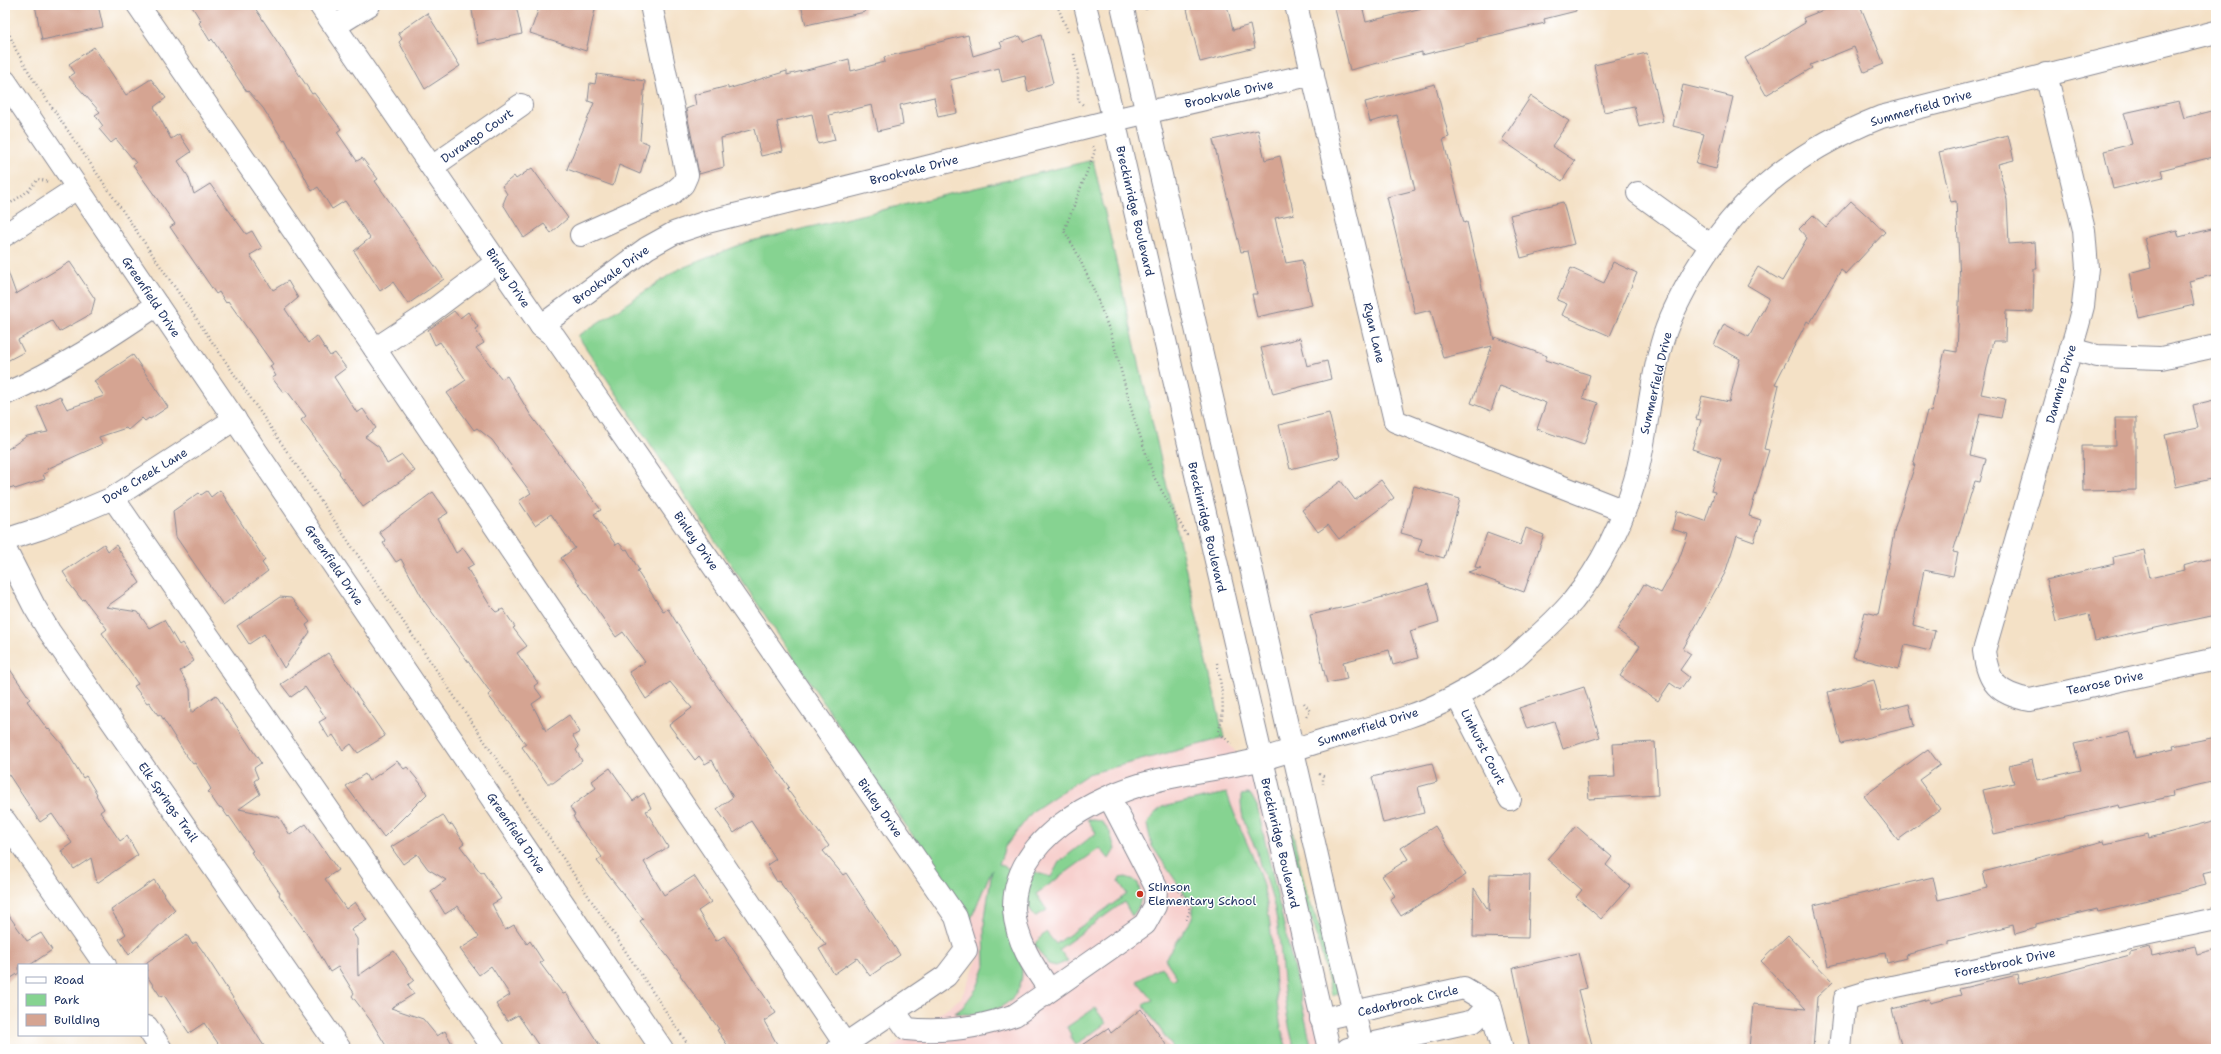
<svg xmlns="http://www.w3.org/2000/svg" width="2221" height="1054" viewBox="0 0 2221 1054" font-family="'Shantell Sans',sans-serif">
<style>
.built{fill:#f7d0ce}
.green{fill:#86d391;stroke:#508178}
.building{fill:#d5a492}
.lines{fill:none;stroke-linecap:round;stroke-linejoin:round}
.minor-casing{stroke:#888892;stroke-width:24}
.path{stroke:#888892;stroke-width:2.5;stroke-dasharray:1 3;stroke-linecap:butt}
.minor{stroke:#fff;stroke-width:22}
.poi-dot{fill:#c8321e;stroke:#fff;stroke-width:1.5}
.labels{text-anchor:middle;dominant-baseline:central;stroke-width:3;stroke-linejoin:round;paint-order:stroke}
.street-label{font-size:12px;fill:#1b2f5e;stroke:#fff}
.poi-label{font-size:12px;fill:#1b2f5e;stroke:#fff;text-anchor:start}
</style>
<rect width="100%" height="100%" fill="#fff"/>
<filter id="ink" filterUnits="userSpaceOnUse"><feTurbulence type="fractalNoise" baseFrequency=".025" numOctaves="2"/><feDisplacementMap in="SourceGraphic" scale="8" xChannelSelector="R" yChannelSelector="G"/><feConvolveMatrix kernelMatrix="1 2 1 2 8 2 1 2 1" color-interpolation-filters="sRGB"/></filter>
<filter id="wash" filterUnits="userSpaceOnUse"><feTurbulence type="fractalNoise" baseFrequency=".012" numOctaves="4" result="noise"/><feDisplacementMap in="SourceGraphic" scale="16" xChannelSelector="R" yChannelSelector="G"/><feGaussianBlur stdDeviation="0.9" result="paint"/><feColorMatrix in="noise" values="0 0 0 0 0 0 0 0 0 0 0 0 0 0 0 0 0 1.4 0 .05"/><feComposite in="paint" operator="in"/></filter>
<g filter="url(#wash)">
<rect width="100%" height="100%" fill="#f4e1c6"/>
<!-- built -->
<polygon class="built" points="1224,738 1276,800 1335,1049 889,1049 961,998 979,956 970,921 995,862 1033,811 1088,774"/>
<!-- green -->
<g class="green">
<path d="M 1093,160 L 1224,738 L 1088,774 L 1033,811 L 1005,847 L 999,864 L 1012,870 C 1013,896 1015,922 1016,947 C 1016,956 1022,963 1022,971 C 1023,1007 984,1018 955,1013 L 962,1008 L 977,988 L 985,966 L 984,925 L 992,869 L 970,921 L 578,336 L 677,270 L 747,242 Z"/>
<path d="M 1227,793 C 1238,829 1259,862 1266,899 C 1276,948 1271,1001 1287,1049 L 1174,1049 L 1143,1005 L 1153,1000 L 1137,981 L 1161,967 L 1172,980 L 1177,977 L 1165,959 L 1193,918 L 1193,906 L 1152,846 L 1147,825 L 1153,815 L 1162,807 Z"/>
<path d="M 1248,794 L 1251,795 L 1257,806 L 1312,1049 L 1295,1049 C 1278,997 1286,939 1269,887 C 1267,879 1262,872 1260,865 C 1258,859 1258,852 1255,847 C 1246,829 1240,815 1241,795 Z"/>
<polygon points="1285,800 1307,895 1328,949 1339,993 1332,995 1315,929 1301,893 1278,802"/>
<path d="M 1087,819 L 1101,821 L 1110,832 L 1115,849 L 1109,859 L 1100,848 L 1036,894 L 1047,910 L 1035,917 C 1023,903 1028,888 1034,872 L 1051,877 L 1059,862 L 1096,833 Z"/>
<path d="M 1126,877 L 1138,883 C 1142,897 1142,905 1132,916 L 1124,902 L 1059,949 L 1068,961 L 1056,966 L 1048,964 L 1035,946 L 1036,942 L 1046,932 L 1056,944 L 1127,894 L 1119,882 L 1120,878 Z"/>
<polygon points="1095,1008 1106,1023 1076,1045 1070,1037 1071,1035 1067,1027"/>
</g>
<g id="blocks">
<!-- building -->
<g class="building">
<polygon points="35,5 98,5 103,27 42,40"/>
<polygon points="191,5 253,5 312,94 314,93 341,129 337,132 357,161 362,158 378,179 375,181 444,279 408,304 393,282 380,291 354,251 370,238 345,201 332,209 318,187 312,191 285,139 283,140 263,108 248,91 247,92 212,39 210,41 199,23 201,21"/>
<polygon points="471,5 516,5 522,34 478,44"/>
<polygon points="540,5 596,5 586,51 530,33"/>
<polygon points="801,5 864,5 865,12 806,25"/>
<polygon points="1186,5 1227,5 1233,30 1250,25 1255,48 1200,62"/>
<polygon points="1334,5 1362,5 1366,22 1434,5 1575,5 1576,11 1544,19 1545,23 1477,39 1478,41 1422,55 1422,52 1350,70"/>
<polygon points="1836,5 1860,5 1884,64 1864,72 1854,47 1810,65 1812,68 1766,95 1745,58 1805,23 1803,18"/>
<polygon points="427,13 460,66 425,89 399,42 402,39 398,33"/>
<polygon points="968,35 973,56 1002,47 1000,42 1020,36 1023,42 1041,35 1053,83 1028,92 1025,76 1002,82 999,68 950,80 957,113 938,117 934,97 900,105 903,125 878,131 872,105 829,115 835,140 818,144 812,114 777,122 783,151 761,156 754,129 721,138 724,167 699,174 686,109 696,105 694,95 728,86 728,89 787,71 787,75 849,59 851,71 885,62 884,57 924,48 923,46"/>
<polygon points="94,47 126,95 151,79 166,98 154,107 171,139 179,134 191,152 178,161 188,176 194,194 210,184 246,234 252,231 262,248 250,255 273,290 288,281 298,298 285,309 308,343 317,336 330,356 335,353 346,368 334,377 357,413 363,409 376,428 365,437 379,447 387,464 402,455 415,471 363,507 339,473 340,472 301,420 306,416 287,391 283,392 272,378 276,376 270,366 273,364 228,301 226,303 219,292 216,294 170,227 175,224 133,165 136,163 116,139 111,143 99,129 103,126 95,115 100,112 69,77 75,73 69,64"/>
<polygon points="1647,53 1663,121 1639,127 1634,106 1604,112 1594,65"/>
<polygon points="597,74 645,81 640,140 649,144 640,174 619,165 613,186 567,169 594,103 588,101 590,83 595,84"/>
<polygon points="1435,84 1449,137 1443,139 1464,223 1467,222 1494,340 1495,337 1547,356 1545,360 1590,375 1583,398 1598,403 1584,445 1537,429 1546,403 1500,386 1491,411 1471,403 1492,346 1443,358 1431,310 1415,314 1387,197 1415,190 1397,115 1370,122 1365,102"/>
<polygon points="1683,85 1733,97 1716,169 1696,164 1704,134 1673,126"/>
<polygon points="1531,96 1569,121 1552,146 1575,161 1562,181 1502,140"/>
<polygon points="2179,101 2184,118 2216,110 2216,156 2161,170 2163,177 2113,189 2104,151 2132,144 2124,113"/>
<polygon points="1258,130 1265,160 1280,156 1294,214 1275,218 1286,263 1302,260 1312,305 1257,317 1252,294 1257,294 1248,251 1241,252 1213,140"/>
<polygon points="2008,135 2014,160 1998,164 2007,200 2009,244 2035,242 2037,269 2034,269 2033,312 2006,311 2005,341 1993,341 1981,394 2005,399 2001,418 1980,414 1970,455 1986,459 1980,482 1975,481 1953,552 1958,553 1953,576 1924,570 1913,625 1935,631 1930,651 1905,645 1899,669 1853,657 1865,612 1878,615 1895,528 1915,465 1913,465 1927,411 1931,412 1945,350 1957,352 1960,280 1956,201 1951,202 1939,152"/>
<polygon points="532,168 568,218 551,233 544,224 524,238 503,204 507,194 502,186 514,176 516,179"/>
<polygon points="1851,201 1885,232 1846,274 1841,270 1810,323 1807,321 1775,384 1779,385 1764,449 1769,450 1749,516 1761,520 1754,542 1737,536 1725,573 1683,649 1691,654 1680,670 1689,677 1680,690 1670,683 1658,701 1620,676 1640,646 1617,630 1644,584 1661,593 1678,562 1688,534 1672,529 1677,511 1705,521 1715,492 1711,491 1721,458 1692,449 1701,420 1696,419 1702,396 1729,402 1740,359 1714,345 1724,324 1749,337 1769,298 1747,285 1758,267 1782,281 1807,238 1799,229 1813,215 1826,227"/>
<polygon points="1563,202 1574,244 1521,258 1510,215"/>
<polygon points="2216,228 2216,274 2189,281 2194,305 2139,318 2129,273 2151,267 2144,238 2177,230 2179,237"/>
<polygon points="70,262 95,299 91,314 59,332 52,321 18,340 24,352 5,362 5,269 7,269 16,294"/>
<polygon points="1613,262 1637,273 1610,336 1562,315 1567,304 1557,300 1571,268 1604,283"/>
<polygon points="454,311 460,318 468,312 478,327 475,329 484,343 476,348 502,379 507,376 530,414 601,510 594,514 616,545 619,543 625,550 627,549 639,570 637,571 663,611 668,609 712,679 789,787 787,789 829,846 823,851 843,875 846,873 900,955 870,976 857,958 834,974 819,949 826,945 779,881 777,882 767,865 776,859 751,821 734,833 717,809 733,797 712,760 705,764 699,756 695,760 669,725 692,708 670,682 646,699 629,672 645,662 623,632 616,637 561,558 575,548 551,514 535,525 519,501 531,493 492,440 477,428 474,430 447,393 466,380 440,342 435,345 428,330"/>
<polygon points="1300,338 1307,366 1327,361 1331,379 1273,394 1261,348"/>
<polygon points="133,355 168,407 150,419 149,418 145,421 142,418 128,430 126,428 99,437 102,444 47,469 48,472 43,474 45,479 15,489 13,487 5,489 5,451 27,436 48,432 37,407 60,396 67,409 104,396 94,381"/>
<polygon points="2214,400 2216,411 2216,478 2176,487 2165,435 2198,428 2193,405"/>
<polygon points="1329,413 1340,457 1290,469 1279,425"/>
<polygon points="2115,418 2136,418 2136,490 2083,491 2082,446 2116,446"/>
<polygon points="1381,480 1394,498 1339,539 1328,525 1318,532 1302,510 1341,481 1355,500"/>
<polygon points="1414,486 1460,499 1444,558 1418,551 1422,539 1401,533"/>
<polygon points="220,490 265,560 262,563 268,571 223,605 176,537 173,511 199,493 201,495 207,491 211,497"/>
<polygon points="433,492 448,513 438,519 456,553 463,548 474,564 467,568 491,607 496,612 503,609 515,627 513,628 527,646 517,653 538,683 534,686 542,697 532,704 546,731 569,715 580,732 573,736 579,747 576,750 582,761 553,783 547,783 522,747 526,744 488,695 491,693 424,601 401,559 396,562 383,543 386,541 379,532"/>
<polygon points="1526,528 1544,535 1524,592 1468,572 1481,568 1475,567 1487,533 1520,545"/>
<polygon points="104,544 108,551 116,545 140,583 106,607 138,612 149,628 164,620 179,645 182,643 194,661 180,671 190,689 191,713 216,695 261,763 254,768 258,778 254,781 260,794 239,809 279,817 290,835 306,824 338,870 325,879 346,909 355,902 367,920 351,930 357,939 358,976 394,951 414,980 408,985 414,994 391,1008 423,1019 437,1036 445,1031 455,1049 388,1049 371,1021 352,996 354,993 338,967 330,972 313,943 279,895 280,893 251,852 253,851 229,816 228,817 221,807 219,808 208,792 211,789 195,763 193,764 186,755 160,714 158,715 149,702 147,703 134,686 138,684 102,633 107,629 84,599 82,600 68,582 69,581 63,572"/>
<polygon points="2144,550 2150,578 2184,570 2183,566 2216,557 2216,615 2095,641 2089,614 2056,622 2046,580 2114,564 2113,557"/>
<polygon points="1428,584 1439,622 1410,631 1418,658 1393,665 1389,650 1343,662 1347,679 1327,683 1310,615 1362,603"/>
<polygon points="280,597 291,598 310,622 306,625 310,632 284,668 264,634 249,644 237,626"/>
<polygon points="328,653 385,736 358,753 351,744 343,750 333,735 329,738 319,722 326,718 305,687 291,697 281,684"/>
<polygon points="5,662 30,699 27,701 48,730 49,729 62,744 83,778 86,776 97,794 96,795 104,809 100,812 120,841 127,836 138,855 97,883 91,858 74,869 61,851 72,843 52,814 40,822 5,769"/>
<polygon points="1874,680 1882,711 1909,704 1914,726 1841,744 1828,692"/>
<polygon points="1584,687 1600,737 1563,749 1554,721 1527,729 1519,708"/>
<polygon points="2129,732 2135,758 2174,749 2173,746 2216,737 2216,781 2172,791 2173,796 2120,808 2119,805 1994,834 1983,790 2014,783 2009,766 2032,760 2037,780 2081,770 2074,744"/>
<polygon points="1655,742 1658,795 1589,799 1587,778 1615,777 1613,744"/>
<polygon points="1928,749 1940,765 1919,780 1940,809 1898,840 1864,796"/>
<polygon points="397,761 404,769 407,767 421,784 427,794 384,837 346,786 365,774 369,781"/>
<polygon points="1432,763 1437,782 1418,787 1424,813 1383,823 1372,777"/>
<polygon points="610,768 633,801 644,793 651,808 646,811 668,847 644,862 664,895 694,876 711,902 698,911 716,941 724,936 776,1013 764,1021 777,1044 770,1049 730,1049 717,1030 719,1029 680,975 681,974 640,921 643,919 597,861 602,857 579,827 573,816 575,815 570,807 596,788 592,781"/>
<polygon points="443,815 449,825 452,824 464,843 460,846 481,873 483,872 501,899 492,904 505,930 514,925 527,944 530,941 543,961 540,963 563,994 566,993 602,1049 541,1049 518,1015 507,1021 496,1004 510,995 491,966 479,975 460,949 479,937 458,906 445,914 431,891 446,880 428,869 417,854 403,864 391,847"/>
<polygon points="2216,820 2216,870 2203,873 2206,885 2128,905 2098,912 2097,909 2036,924 2036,928 2015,934 2013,925 1949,941 1949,944 1905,955 1906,958 1887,963 1885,953 1828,966 1814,905 1933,877 1938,900 1987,888 1983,872 2104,841 2105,844 2148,834 2149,838"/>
<polygon points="1435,826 1466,875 1401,916 1390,899 1395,896 1382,876 1408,859 1401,848"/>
<polygon points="1576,826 1612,857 1606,865 1630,886 1601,919 1576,897 1582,890 1547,859"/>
<polygon points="1490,874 1530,875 1528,938 1473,937 1474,888 1489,911"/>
<polygon points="154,880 175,910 129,955 119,939 126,934 111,910"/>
<polygon points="5,910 27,941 41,933 52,950 30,965 19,965 19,973 5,982"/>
<polygon points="187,935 192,944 196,942 202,950 266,1049 222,1049 204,1023 189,1033 164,995 161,997 147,976 147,962"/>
<polygon points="1788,935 1833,982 1817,997 1813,1049 1749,1049 1753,1004 1806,1009 1761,961"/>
<polygon points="2195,946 2197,954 2216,949 2216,1049 1902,1049 1892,1009 1929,999 1930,1003 1961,995 1959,989 2017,975 2019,984 2130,955 2130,952 2150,947 2152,956"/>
<polygon points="1578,953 1587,988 1578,990 1593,1049 1530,1049 1513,968"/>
<polygon points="1141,1009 1169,1049 1077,1049 1108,1028 1111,1033"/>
</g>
</g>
</g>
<g filter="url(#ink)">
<use href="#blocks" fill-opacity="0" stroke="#888892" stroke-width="1"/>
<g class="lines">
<!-- minor casing -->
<g class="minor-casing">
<g id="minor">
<polyline points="138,5 375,349 845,1044"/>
<polyline points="320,5 541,326 554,336 956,917 966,950 946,976 838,1049"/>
<polyline points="1085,5 1114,120 1329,1049"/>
<polyline points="1122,5 1337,943 1363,1049"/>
<polyline points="1296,5 1395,421 1624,511"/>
<polyline points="335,26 369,5"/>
<path d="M 2046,74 L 2084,230 L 2087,268 L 2083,306 L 2078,325 L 1984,651 C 1988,683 1998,694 2030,700 L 2216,659"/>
<polyline points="5,81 662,1049"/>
<polyline points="432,167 521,105"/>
<polyline points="1638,193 1710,245"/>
<polyline points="5,235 77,188"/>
<polyline points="581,235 670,195 683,184 687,175 651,5"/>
<polyline points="541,326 647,248 674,233 707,222 1114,120 1313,74"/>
<polyline points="375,349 425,316 497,262"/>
<polyline points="2071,349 2097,356 2161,358 2216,346"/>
<path d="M 5,394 C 60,370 108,338 157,305"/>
<polyline points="113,498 494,1049"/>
<polyline points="5,540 42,528 113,498 235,419"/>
<polyline points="5,549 34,606 49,631 340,1049"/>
<polyline points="1457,696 1510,799"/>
<polyline points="5,821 105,965"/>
<path d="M 1050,990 C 1033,967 1016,940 1014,910 C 1012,839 1095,796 1154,781 C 1190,772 1226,768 1262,759 C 1284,753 1305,746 1327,739 C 1354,732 1381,726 1407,717 C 1440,706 1474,687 1503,667 C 1512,660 1521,652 1529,644 C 1544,631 1560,616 1573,601 C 1601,567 1623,522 1635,480 C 1648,434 1649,384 1663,339 C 1668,322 1677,304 1685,289 C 1729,204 1793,152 1881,117 L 2216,32"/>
<path d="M 894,1011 L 907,1029 C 942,1033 981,1027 1015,1015 L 1145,924 L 1155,906 L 1156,887 L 1109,797"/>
<polyline points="1321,1019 1464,988 1490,1004 1502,1049"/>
<polyline points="147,1027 161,1049"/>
<polyline points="1348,1049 1474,1021 1490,1004"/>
<polyline points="1840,1049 1845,999 1868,992 2216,919"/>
</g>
</g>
<!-- path -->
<g class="path">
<polyline points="1057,5 1069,34"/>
<polyline points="1146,5 1146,13"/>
<polyline points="5,24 16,50 36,84 467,715 691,1049"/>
<polyline points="1074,54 1078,75 1078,100 1084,106"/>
<polyline points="1093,146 1095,151 1064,231 1074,247 1093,288 1112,337 1133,415 1154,477 1188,537"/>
<polyline points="5,207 28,191 38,179 49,182"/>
<path d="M 1217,663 C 1221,686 1227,709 1218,732 L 1232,744"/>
<polyline points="1304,703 1310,711 1306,717"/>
<polyline points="1319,774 1323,776 1323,784"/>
<polyline points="1176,888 1185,898 1190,910 1186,921"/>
</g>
<!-- minor -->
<use href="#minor" class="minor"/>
</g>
</g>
<!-- markers -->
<circle class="poi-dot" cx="1140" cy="894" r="4"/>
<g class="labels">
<!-- street labels -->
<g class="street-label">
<text transform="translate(1229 94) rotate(-13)">Brookvale Drive</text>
<text transform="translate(1921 108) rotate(-16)">Summerfield Drive</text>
<text transform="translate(477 136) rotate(-35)">Durango Court</text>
<text transform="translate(914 170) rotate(-14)">Brookvale Drive</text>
<text transform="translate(1135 211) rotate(77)">Breckinridge Boulevard</text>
<text transform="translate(611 275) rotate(-36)">Brookvale Drive</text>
<text transform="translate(508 278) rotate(56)">Binley Drive</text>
<text transform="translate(151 297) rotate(56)">Greenfield Drive</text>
<text transform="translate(1374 333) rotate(77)">Ryan Lane</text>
<text transform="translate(1656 383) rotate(-77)">Summerfield Drive</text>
<text transform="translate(2061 384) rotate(-74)">Danmire Drive</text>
<text transform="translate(145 476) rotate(-31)">Dove Creek Lane</text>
<text transform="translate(1207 527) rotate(77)">Breckinridge Boulevard</text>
<text transform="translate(696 541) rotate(55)">Binley Drive</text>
<text transform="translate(334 565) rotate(56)">Greenfield Drive</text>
<text transform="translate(2105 683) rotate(-12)">Tearose Drive</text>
<text transform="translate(1368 727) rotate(-17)">Summerfield Drive</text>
<text transform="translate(1483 747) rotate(63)">Linhurst Court</text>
<text transform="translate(168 802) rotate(55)">Elk Springs Trail</text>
<text transform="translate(880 808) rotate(55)">Binley Drive</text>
<text transform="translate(516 833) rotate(56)">Greenfield Drive</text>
<text transform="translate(1280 843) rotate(77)">Breckinridge Boulevard</text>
<text transform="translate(2005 963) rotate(-12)">Forestbrook Drive</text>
<text transform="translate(1408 1001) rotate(-13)">Cedarbrook Circle</text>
</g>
<!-- poi labels -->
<g class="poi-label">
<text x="1148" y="887">Stinson<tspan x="1148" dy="14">Elementary School</tspan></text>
</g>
</g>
<!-- margin -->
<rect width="2221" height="1054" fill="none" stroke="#fff" stroke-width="20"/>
<!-- legend -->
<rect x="18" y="964" width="130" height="72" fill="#ffffff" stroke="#a4acbf"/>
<rect x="26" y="977" width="20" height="6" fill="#ffffff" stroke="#a4acbf"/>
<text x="54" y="984" font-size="12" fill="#1b2f5e">Road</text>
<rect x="26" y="994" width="20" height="12" fill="#86d391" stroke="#a4acbf"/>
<text x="54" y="1004" font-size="12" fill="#1b2f5e">Park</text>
<rect x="26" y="1014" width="20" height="12" fill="#d5a492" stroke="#a4acbf"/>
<text x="54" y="1024" font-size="12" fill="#1b2f5e">Building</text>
</svg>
